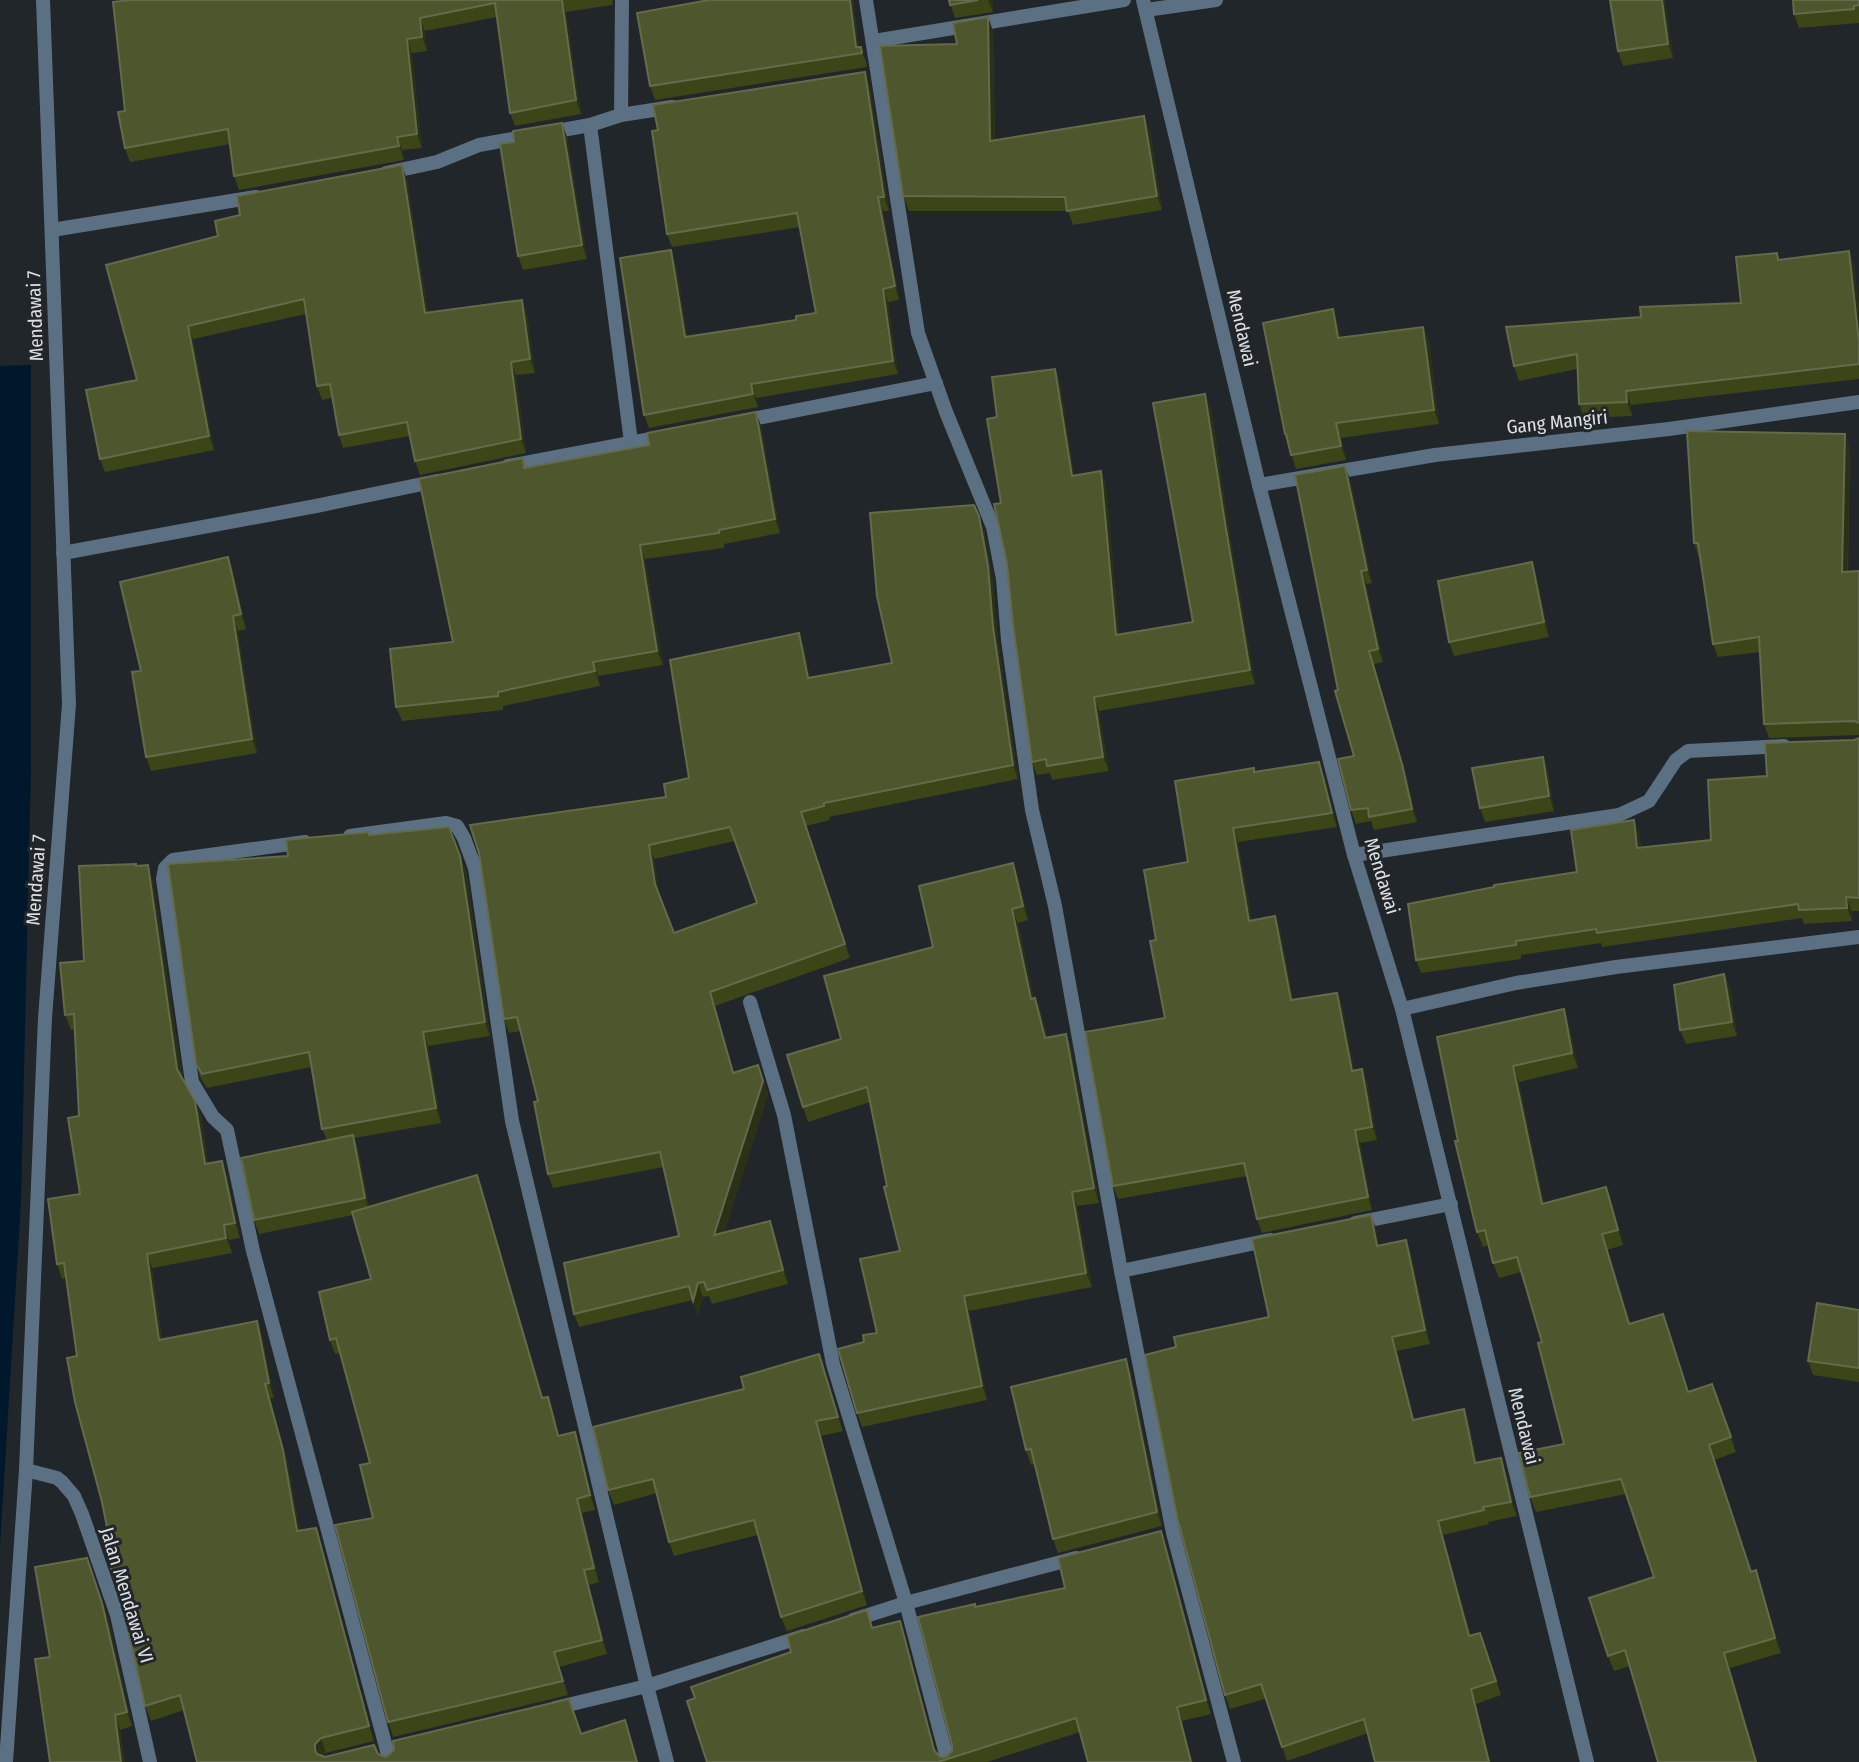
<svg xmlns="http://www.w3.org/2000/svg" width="1859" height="1762" viewBox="0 0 1859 1762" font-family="'Fira Sans Condensed',sans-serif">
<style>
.water{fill:#01172c}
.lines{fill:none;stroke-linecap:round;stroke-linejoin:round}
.street{stroke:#5c7084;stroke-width:14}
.wall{fill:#3c4517;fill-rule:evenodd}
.shaded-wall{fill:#2a3116}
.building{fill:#4e562d;stroke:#646b4a;stroke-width:2;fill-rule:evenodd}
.labels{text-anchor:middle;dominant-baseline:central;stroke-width:6;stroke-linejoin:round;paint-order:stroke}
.street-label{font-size:19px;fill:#dee1e4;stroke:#21262a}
</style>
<rect width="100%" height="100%" fill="#21262a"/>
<!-- water -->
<polygon class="water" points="31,365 31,769 21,1201 0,1546 0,366"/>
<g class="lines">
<!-- street -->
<g class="street">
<polyline points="866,0 918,333 946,412 993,527 1003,579 1008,640 1032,810 1055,906 1121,1271 1173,1533 1234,1762"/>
<polyline points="1143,0 1259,485 1354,855 1402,1009 1587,1762"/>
<polyline points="1146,10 1216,0"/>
<polyline points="874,41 1124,0"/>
<polyline points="621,115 622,0"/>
<polyline points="590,125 631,442"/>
<polyline points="386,173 437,162 479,145 590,125 621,115 672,107"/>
<polyline points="52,230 256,197"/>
<polyline points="742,421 936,383"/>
<polyline points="508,466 667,436"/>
<polyline points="1259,485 1435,455 1669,429 1859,402"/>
<polyline points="63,553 316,506 437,481"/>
<polyline points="350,836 446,823 457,826 464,838 475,868 512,1121 647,1686 667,1762"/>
<polyline points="305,842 173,860 165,868 163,879 192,1082 213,1117 227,1130 253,1251 390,1762"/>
<polyline points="1354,855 1619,815 1649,801 1676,760 1688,751 1784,746"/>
<polyline points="750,1002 784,1115 833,1364 906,1603 948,1762"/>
<polyline points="1402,1009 1516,983 1616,967 1859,937"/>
<polyline points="1355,1223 1451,1204"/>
<polyline points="1121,1271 1270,1240"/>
<polyline points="26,1470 57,1478 62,1482 74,1496 82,1514 117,1615 150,1762"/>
<polyline points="853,1620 906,1603 1076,1558"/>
<polyline points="555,1708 647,1686 804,1636"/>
<polyline points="6,1762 26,1470 45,1018 69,704 43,0"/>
</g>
</g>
<!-- wall -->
<g class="wall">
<polygon points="132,0 613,0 612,5 566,12 581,114 515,126 510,113 497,17 425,31 427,51 412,53 422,148 402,150 404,160 239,190 234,176 230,144 130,162 125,148"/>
<polygon points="853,0 859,47 866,61 867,67 655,100 650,86"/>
<polygon points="949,0 993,0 993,12 955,18"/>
<polygon points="1610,0 1665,0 1673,58 1623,66 1618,51"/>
<polygon points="1859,0 1859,23 1799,28 1794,14"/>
<polygon points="988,17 993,31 995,140 1150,130 1162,210 1073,225 1068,211 909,211 903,196 957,44"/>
<polygon points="870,86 889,211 883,211 899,300 888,302 898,374 756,398 758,407 649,428 644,415 676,264 687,337 796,320 816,313 800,227 672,247 667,234"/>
<polygon points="562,123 567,137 587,259 523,270 518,256"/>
<polygon points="407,179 428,313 527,314 535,373 516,375 526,453 420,475 415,461 410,436 343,448 339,435 332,398 322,400 317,386 306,314 193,339 214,450 105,472 100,459 137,380 218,236"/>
<polygon points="1777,253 1780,260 1854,265 1859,309 1859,379 1631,405 1632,416 1584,418 1579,404 1577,369 1519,381 1514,366 1641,317 1741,303"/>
<polygon points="1333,309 1338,324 1341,338 1423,327 1429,341 1439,424 1341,438 1346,460 1296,469 1285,434"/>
<polygon points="1055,369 1060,383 1074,476 1101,471 1106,485 1119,635 1193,622 1211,408 1230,536 1255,684 1099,711 1109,771 1052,780 1050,773 1037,775 1032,762 1007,564 997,417"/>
<polygon points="756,412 761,426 780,533 724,544 724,548 645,559 663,665 598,676 600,686 503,706 503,710 402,721 396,707 453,642 526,467 649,445"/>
<polygon points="1850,448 1848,571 1859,571 1859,735 1769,738 1764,724 1760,652 1718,657 1713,644 1700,557 1699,557 1694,543"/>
<polygon points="1350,479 1372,583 1366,584 1383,662 1374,664 1407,778 1417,822 1374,830 1371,821 1356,824 1351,810 1354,756 1338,690"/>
<path d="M 984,530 L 993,580 L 998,641 L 1018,779 L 829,817 L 830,820 L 806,826 L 850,958 L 715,1006 L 734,1072 L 763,1079 L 768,1095 L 724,1233 L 775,1235 L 788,1284 L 712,1304 L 709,1296 L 703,1297 L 698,1315 L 693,1300 L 579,1327 L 574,1314 L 679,1236 L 664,1167 L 553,1188 L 548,1174 L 538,1101 L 521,1031 L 509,1033 L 504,1019 L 666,797 L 689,778 L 804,647 L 810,678 L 892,663 ZM 735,841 L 757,903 L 674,933 L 659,897 L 654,859 Z"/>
<polygon points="228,557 233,571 246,629 238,631 257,753 151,771 146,757 141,671"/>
<polygon points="1532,562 1537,577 1549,637 1454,656 1449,642"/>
<polygon points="1859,738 1859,911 1852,911 1852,921 1804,924 1802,918 1602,947 1601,943 1521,955 1521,959 1421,973 1416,960 1577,872 1634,820 1639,834 1641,848 1711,840 1767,776"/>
<polygon points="1543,757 1548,771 1554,811 1485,822 1480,808"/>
<polygon points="1254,768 1255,772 1324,775 1337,827 1238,842 1252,921 1275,916 1280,929 1293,1000 1337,993 1342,1006 1354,1070 1367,1082 1377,1140 1360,1143 1372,1210 1262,1233 1257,1219 1247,1176 1118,1199 1113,1186 1165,1018 1188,862"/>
<polygon points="369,832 370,835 466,870 490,1036 428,1046 441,1123 354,1138 358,1149 369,1207 477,1175 482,1189 543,1398 553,1411 559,1435 580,1446 595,1510 582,1513 599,1582 589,1585 607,1654 559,1667 568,1695 393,1737 388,1722 370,1463 340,1353 335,1354 330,1340 371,1279 353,1215 259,1234 254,1220 327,1140 322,1129 311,1067 207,1088 201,1079 196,1064 288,856"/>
<polygon points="136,866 153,880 182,1077 201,1115 208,1164 227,1176 240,1238 229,1240 232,1253 152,1268 162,1339 257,1321 262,1336 274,1398 270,1398 288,1465 300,1531 321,1543 374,1741 326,1753 323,1756 378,1754 386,1757 581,1734 625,1720 638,1762 197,1762 184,1710 151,1721 145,1706 112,1553 77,1356 66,1278 62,1279 57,1264 80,1194 79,1116 75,1030 71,1030 65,1015"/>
<polygon points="1018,877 1028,920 1018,923 1034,999 1041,1013 1047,1037 1066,1034 1071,1048 1099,1203 1077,1206 1092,1287 969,1311 987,1400 862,1427 857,1413 864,1342 877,1333 900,1251 870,1102 808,1122 803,1107 841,1039 933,947"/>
<polygon points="1724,974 1730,988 1737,1036 1686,1044 1680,1030"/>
<polygon points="1564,1009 1569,1024 1578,1068 1519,1082 1544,1203 1606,1187 1612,1203 1623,1245 1607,1250 1630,1324 1663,1314 1688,1392 1712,1384 1736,1452 1714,1460 1751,1572 1756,1570 1761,1586 1781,1653 1730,1668 1757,1762 1658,1762 1630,1666 1614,1671 1608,1656 1654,1577 1626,1494 1536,1512 1530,1497 1564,1444 1542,1342 1521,1272 1499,1278 1493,1263 1489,1245 1483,1247 1477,1232 1437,1037"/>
<polygon points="1376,1229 1379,1245 1406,1240 1411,1254 1430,1344 1397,1351 1414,1420 1469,1423 1477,1463 1506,1472 1517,1516 1488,1522 1489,1524 1443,1535 1471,1636 1485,1647 1501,1695 1476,1704 1368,1733 1287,1761 1265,1699 1230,1709 1225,1695 1176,1347 1269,1317"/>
<polygon points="1859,1310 1859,1382 1813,1375 1808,1361"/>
<polygon points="819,1354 843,1431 821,1436 867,1605 787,1631 781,1617 758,1535 674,1556 669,1542 657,1493 614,1505 608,1490 744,1389"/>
<polygon points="1126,1359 1131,1373 1162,1526 1058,1553 1053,1539 1034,1464 1031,1465 1026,1450"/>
<polygon points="1166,1545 1211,1714 1182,1721 1080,1732 987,1762 707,1762 695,1698 905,1636 936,1752 940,1757 946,1757 952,1751 976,1607 1065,1588"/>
<polygon points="108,1618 132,1726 120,1730 125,1762 50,1762 50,1657"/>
</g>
<!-- shaded-wall -->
<g class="shaded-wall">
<polygon points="562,0 566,12 581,114 576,100"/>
<polygon points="850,0 853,0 860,53 856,47"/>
<polygon points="988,0 993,0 993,12"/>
<polygon points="1662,0 1665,0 1673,58 1668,44"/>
<polygon points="988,17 993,31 995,155 990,141"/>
<polygon points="420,18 425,31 427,51 422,37"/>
<polygon points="407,39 412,53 422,148 417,134"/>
<polygon points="865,72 870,86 889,211 884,197"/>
<polygon points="1144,116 1150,130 1162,210 1157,196"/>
<polygon points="562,123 567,137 587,259 582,245"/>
<polygon points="397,137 402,150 404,160 399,146"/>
<polygon points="402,165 407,179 430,327 425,313"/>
<polygon points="878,197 883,211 899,300 895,286"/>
<polygon points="671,250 676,264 690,351 685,337"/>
<polygon points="1849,251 1854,265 1859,309 1859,342"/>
<polygon points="883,289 888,302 898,374 893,361"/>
<polygon points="522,300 527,314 535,373 530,359"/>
<polygon points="1333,309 1338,324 1344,352 1338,338"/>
<polygon points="188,326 193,339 214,450 209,436"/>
<polygon points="1423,327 1429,341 1439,424 1434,410"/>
<polygon points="511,362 516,375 526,453 521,439"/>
<polygon points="1055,369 1060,383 1077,490 1072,476"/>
<polygon points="751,384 756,398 758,407 753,394"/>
<polygon points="1626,391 1631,405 1632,416 1627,402"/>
<polygon points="1205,394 1211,408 1230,536 1255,684 1250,670 1225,523"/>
<polygon points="756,412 761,426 780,533 775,519"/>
<polygon points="1336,423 1341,438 1346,460 1341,446"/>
<polygon points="1845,434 1850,448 1847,585 1842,572"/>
<polygon points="1345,466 1350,479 1372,583 1367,570"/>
<polygon points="1101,471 1106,485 1121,649 1116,635"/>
<polygon points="979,516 984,530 993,580 998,641 1018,779 1013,765"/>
<polygon points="640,545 645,559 663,665 657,651"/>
<polygon points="228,557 233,571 246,629 241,614"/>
<polygon points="1532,562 1537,577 1549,637 1544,622"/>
<polygon points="1361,571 1366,584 1383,662 1378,649"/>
<polygon points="233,616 238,631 257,753 252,739"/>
<polygon points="799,633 804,647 813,692 808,678"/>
<polygon points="1369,651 1407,778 1417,822 1412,809"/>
<polygon points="593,662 598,676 600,686 595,671"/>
<polygon points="1094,697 1099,711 1109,771 1103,757"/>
<polygon points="1543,757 1548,771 1554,811 1549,796"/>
<polygon points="1319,762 1324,775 1337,827 1332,813"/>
<polygon points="1634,820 1639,834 1643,862 1637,848"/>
<polygon points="1233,828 1238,842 1254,934 1249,921"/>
<polygon points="649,845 654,859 660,898 655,884"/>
<polygon points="460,856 466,870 490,1036 485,1022"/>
<polygon points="1013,863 1018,877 1028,920 1023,906"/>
<polygon points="148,865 153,880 183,1084 177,1069"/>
<polygon points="1846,897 1852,911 1852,921 1847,908"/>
<polygon points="1012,909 1018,923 1037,1014 1031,999"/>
<polygon points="1275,916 1280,929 1296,1013 1291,1000"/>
<polygon points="1724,974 1730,988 1737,1036 1732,1022"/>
<polygon points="710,992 715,1006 738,1087 733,1073"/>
<polygon points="1337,993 1342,1006 1357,1084 1352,1071"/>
<polygon points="1035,998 1041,1013 1050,1052 1045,1038"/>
<polygon points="1564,1009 1569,1024 1578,1068 1572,1053"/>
<polygon points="423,1032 428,1046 441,1123 436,1108"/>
<polygon points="1066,1034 1071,1048 1099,1203 1094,1188"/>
<polygon points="758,1065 768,1095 719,1249 714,1235"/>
<polygon points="1513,1066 1519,1082 1547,1219 1542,1204"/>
<polygon points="1362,1069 1367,1082 1377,1140 1372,1127"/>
<polygon points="195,1101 201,1115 210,1179 205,1164"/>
<polygon points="1355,1130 1360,1143 1372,1210 1368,1197"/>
<polygon points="353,1135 358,1149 370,1212 365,1198"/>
<polygon points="222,1161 227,1176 240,1238 235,1223"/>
<polygon points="477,1175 482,1189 547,1412 542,1398"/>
<polygon points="1606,1187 1612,1203 1623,1245 1618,1230"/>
<polygon points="1072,1192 1077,1206 1092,1287 1086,1273"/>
<polygon points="1371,1215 1376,1229 1382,1260 1377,1246"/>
<polygon points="770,1221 775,1235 788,1284 783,1270"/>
<polygon points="224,1225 229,1240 232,1253 226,1238"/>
<polygon points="1602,1234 1607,1250 1635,1339 1629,1324"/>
<polygon points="1406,1240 1411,1254 1430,1344 1425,1330"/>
<polygon points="147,1254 152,1268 164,1355 159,1340"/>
<polygon points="698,1283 703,1297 698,1315 693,1301"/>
<polygon points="964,1296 969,1311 987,1400 982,1386"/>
<polygon points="1663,1314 1669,1329 1693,1408 1688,1392"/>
<polygon points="257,1321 262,1336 274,1398 269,1383"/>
<polygon points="1392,1337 1397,1351 1418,1434 1413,1420"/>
<polygon points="819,1354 824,1369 843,1431 838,1417"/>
<polygon points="1126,1359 1131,1373 1162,1526 1157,1512"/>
<polygon points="265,1384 270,1398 288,1465 303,1546 297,1531"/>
<polygon points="548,1397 553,1411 563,1450 558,1436"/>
<polygon points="1464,1409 1469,1423 1480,1477 1475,1463"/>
<polygon points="816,1421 821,1436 867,1605 862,1591"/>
<polygon points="575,1432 580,1446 595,1510 590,1495"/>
<polygon points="1501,1458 1506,1472 1517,1516 1511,1502"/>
<polygon points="577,1499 582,1513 599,1582 594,1568"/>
<polygon points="1438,1521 1443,1535 1475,1650 1469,1636"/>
<polygon points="316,1528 321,1543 374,1741 369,1726"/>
<polygon points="1161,1531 1166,1545 1211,1714 1206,1700"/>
<polygon points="87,1558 108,1618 132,1726 127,1712"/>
<polygon points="584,1570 589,1585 607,1654 602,1640"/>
<polygon points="1756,1570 1761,1586 1781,1653 1775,1638"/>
<polygon points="900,1621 905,1636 938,1762 934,1750"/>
<polygon points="1724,1653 1730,1668 1757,1762 1756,1762"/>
<polygon points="1471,1689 1476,1704 1491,1762 1489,1762"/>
<polygon points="1177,1707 1182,1721 1193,1762 1191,1762"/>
<polygon points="115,1715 120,1730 125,1762 121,1762"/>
<polygon points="625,1720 630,1735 638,1762 637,1762"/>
<polygon points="321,1738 326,1753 320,1759 315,1750 315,1744"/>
</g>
<!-- building -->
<g class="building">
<polygon points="132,0 562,0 576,100 510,113 495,3 420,18 422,37 407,39 417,134 397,137 399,146 234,176 228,129 125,148 118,112 125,111 113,2"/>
<polygon points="709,0 850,0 856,47 861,47 862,53 650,86 637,13"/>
<polygon points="949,0 978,0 950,5"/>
<polygon points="1610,0 1662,0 1668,44 1618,51"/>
<polygon points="1793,0 1859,0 1859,5 1854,6 1854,9 1794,14"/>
<polygon points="988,17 990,141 1144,116 1157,196 1067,211 1065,197 903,196 880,46 957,44 953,23"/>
<polygon points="865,72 884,197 878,197 895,286 883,289 893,361 751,384 753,394 644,415 620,258 671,250 685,337 796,320 796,316 816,313 797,213 667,234 652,131 658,130 653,105"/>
<polygon points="562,123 582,245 518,256 500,144 514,142 513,131"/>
<polygon points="402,165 425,313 522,300 530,359 511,362 521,439 415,461 407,422 339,435 330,384 317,386 304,299 188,326 209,436 100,459 86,390 137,380 106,265 218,236 215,221 240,215 237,196"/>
<polygon points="1849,251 1859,342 1859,364 1626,391 1627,402 1579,404 1577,354 1514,366 1506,327 1641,317 1640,307 1741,303 1736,257 1777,253 1778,260"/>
<polygon points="1333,309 1338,338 1423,327 1434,410 1336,423 1341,446 1291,455 1286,434 1285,434 1263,323"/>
<polygon points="1055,369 1072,476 1101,471 1116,635 1193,622 1153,403 1205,394 1225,523 1250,670 1094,697 1103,757 1047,766 1046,759 1032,762 1013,625 1007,564 994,504 1001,503 987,419 997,417 992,377"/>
<polygon points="756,412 775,519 719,530 719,533 640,545 657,651 593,662 595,671 498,692 498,696 396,707 390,649 453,642 419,479 523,458 524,468 649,445 647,433"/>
<polygon points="1687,431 1845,434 1842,572 1859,571 1859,723 1854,721 1764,724 1759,637 1713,644 1698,543 1694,543"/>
<polygon points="1345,466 1367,570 1361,571 1378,649 1369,651 1402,764 1412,809 1369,817 1368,808 1351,810 1338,759 1354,756 1335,691 1338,690 1295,475"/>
<path d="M 974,505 L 979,516 L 988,566 L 993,627 L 1013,765 L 824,803 L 824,806 L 801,812 L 845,944 L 710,992 L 733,1073 L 758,1065 L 763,1081 L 714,1235 L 770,1221 L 783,1270 L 707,1290 L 704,1282 L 698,1283 L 693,1301 L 689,1286 L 574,1314 L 564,1263 L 679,1236 L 660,1152 L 548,1174 L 534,1102 L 538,1101 L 517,1017 L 504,1019 L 479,853 L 470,825 L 666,797 L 664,784 L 689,778 L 670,660 L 799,633 L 808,678 L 892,663 L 877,596 L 870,513 ZM 730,827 L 757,903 L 674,933 L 655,884 L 649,845 Z"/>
<polygon points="228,557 241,614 233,616 252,739 146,757 132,672 141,671 120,582"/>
<polygon points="1532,562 1544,622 1449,642 1438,581"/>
<polygon points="1859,738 1859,898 1846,897 1847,908 1799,910 1798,904 1597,933 1596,929 1516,941 1516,945 1416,960 1408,904 1494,887 1494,885 1577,872 1571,830 1634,820 1637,848 1711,840 1708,780 1767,776 1765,743 1854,740"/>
<polygon points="1543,757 1549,796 1480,808 1472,768"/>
<polygon points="1319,762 1332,813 1233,828 1249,921 1275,916 1291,1000 1337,993 1352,1071 1362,1069 1372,1127 1355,1130 1368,1197 1257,1219 1244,1163 1113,1186 1085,1032 1165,1018 1150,941 1156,940 1144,870 1188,862 1175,781 1254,768 1254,772"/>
<polygon points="449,827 460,856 485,1022 423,1032 436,1108 322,1129 309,1052 202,1074 196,1064 168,864 288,856 286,840 369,832 369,835"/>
<polygon points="1013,863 1023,906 1012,909 1031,999 1035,998 1045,1038 1066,1034 1094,1188 1072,1192 1086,1273 964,1296 982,1386 857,1413 838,1349 864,1342 863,1335 877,1333 860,1259 900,1251 884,1187 887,1186 867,1087 803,1107 787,1055 841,1039 824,976 933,947 919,886"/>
<polygon points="136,864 136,866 148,865 177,1069 195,1101 205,1164 222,1161 235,1223 224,1225 226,1238 147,1254 159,1340 257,1321 269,1383 265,1384 283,1450 297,1531 316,1528 369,1726 321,1738 315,1744 315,1750 317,1754 325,1757 374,1745 378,1754 386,1757 394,1750 393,1741 569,1699 581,1734 625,1720 637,1762 197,1762 180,1695 145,1706 121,1598 106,1554 112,1553 102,1502 75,1402 67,1358 77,1356 64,1263 57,1264 48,1199 80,1194 68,1118 79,1116 74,1014 65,1015 60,963 84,961 79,866"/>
<polygon points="1724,974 1732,1022 1680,1030 1674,985"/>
<polygon points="1564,1009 1572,1053 1513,1066 1542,1204 1606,1187 1618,1230 1602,1234 1629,1324 1663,1314 1688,1392 1712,1384 1731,1437 1709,1445 1751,1572 1756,1570 1775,1638 1724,1653 1756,1762 1658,1762 1625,1650 1608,1656 1589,1598 1654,1577 1621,1479 1530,1497 1519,1453 1564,1444 1538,1343 1542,1342 1517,1257 1493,1263 1485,1230 1477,1232 1455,1141 1458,1141 1437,1037"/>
<polygon points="353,1135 365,1198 254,1220 241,1158"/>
<polygon points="477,1175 542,1398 548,1397 558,1436 575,1432 590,1495 577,1499 594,1568 584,1570 602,1640 554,1652 563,1681 388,1722 335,1525 373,1518 360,1465 370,1463 336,1338 330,1340 319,1292 371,1279 352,1212"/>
<polygon points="1371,1215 1377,1246 1406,1240 1425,1330 1392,1337 1413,1420 1464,1409 1475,1463 1501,1458 1511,1502 1483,1507 1484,1510 1438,1521 1469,1636 1480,1633 1496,1681 1471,1689 1489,1762 1375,1762 1364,1719 1282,1747 1261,1684 1225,1695 1177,1517 1145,1355 1176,1347 1174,1337 1269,1317 1252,1239"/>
<polygon points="1817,1303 1859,1310 1859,1368 1808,1361"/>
<polygon points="819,1354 838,1417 816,1421 862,1591 781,1617 754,1520 669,1542 653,1479 608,1490 593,1427 744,1389 741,1377"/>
<polygon points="1126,1359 1157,1512 1053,1539 1031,1449 1026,1450 1011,1387"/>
<polygon points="1161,1531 1206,1700 1177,1707 1191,1762 1088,1762 1076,1718 938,1762 707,1762 687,1701 695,1698 691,1687 791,1652 787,1636 867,1610 872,1628 900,1621 934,1750 940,1757 946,1757 952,1751 952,1745 918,1617 975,1604 975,1607 1065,1588 1058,1558"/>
<polygon points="87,1558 102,1603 127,1712 115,1715 121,1762 50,1762 35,1659 50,1657 35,1567"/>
</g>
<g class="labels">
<!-- street labels -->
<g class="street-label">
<text transform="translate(35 316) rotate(-92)">Mendawai 7</text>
<text transform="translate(1242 328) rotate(77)">Mendawai</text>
<text transform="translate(1557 422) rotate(-6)">Gang Mangiri</text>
<text transform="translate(1382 876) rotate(73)">Mendawai</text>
<text transform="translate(36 880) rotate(-86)">Mendawai 7</text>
<text transform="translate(1524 1426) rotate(76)">Mendawai</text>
<text transform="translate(127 1595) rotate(73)">Jalan Mendawai VI</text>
</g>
</g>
</svg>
